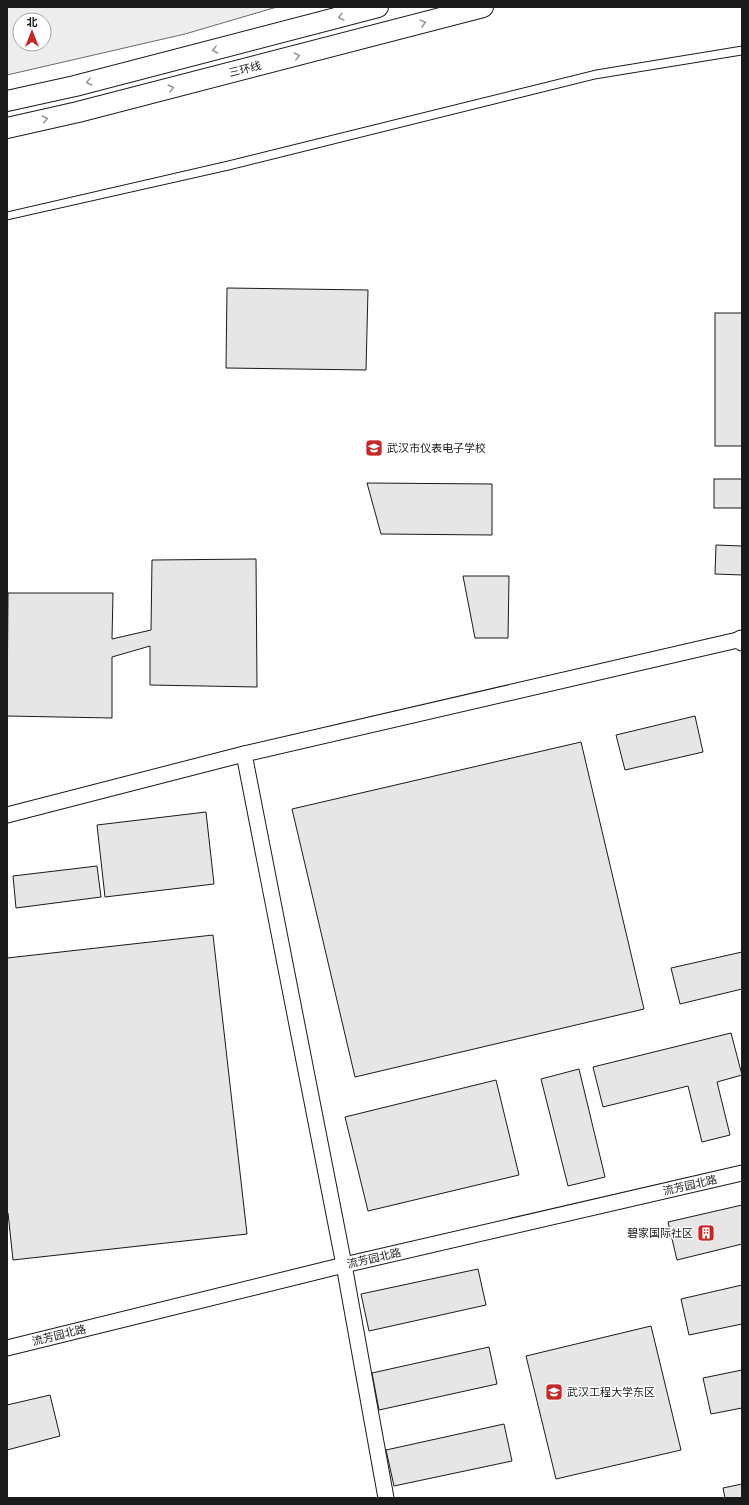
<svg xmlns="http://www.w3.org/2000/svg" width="749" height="1505" viewBox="0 0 749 1505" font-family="'Titillium Web','Noto Sans SC',sans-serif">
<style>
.built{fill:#ededed;stroke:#6a6a6a;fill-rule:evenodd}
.building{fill:#e6e6e6;stroke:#1a1a1a}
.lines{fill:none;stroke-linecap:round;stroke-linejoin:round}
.tertiary-casing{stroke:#1a1a1a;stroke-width:17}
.secondary-casing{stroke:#1a1a1a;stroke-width:19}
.trunk-casing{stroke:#1a1a1a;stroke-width:22}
.tertiary{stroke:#fff;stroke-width:15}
.secondary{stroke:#fff;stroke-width:17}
.trunk{stroke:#fff;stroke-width:20}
.tram{stroke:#1a1a1a;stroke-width:1}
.oneway{stroke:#989898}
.labels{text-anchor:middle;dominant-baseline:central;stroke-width:3;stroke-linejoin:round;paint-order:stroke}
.street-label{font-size:11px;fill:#1a1a1a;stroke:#fff}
.poi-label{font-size:11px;fill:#1a1a1a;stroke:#fff;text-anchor:start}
</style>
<rect width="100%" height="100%" fill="#fff"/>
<!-- built -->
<path class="built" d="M 7,7 L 277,7 L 185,34 L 7,75 ZM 20,20 L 44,20 L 44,44 L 20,44 Z"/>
<!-- building -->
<g class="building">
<polygon points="227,288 368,290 366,370 226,368"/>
<rect x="715" y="313" width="27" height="133"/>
<rect x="714" y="479" width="28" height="29"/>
<polygon points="367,483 492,484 492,535 381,534"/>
<polygon points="716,545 742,546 742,575 715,574"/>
<polygon points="256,559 257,687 150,685 150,646 112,657 112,718 7,716 8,593 113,593 112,639 151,630 152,560"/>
<polygon points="463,576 509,576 508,638 475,638"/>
<polygon points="695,716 703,752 625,770 616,735"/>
<polygon points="581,742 644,1009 355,1077 292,809"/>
<polygon points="206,812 214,884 105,897 97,825"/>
<polygon points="97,866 101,897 16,908 13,876"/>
<polygon points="213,935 247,1234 13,1260 8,1213 7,1214 7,958"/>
<polygon points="742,952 742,989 680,1004 671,968"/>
<polygon points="731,1033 742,1075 717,1082 730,1135 702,1142 688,1086 603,1107 593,1067"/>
<polygon points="579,1069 605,1177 568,1186 541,1079"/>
<polygon points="496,1080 519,1175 368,1211 345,1117"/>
<polygon points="742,1205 742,1244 677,1260 668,1222"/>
<polygon points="478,1269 486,1305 369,1331 361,1294"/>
<polygon points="742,1285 742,1324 689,1335 681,1299"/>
<polygon points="651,1326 681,1450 556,1479 526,1356"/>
<polygon points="489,1347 497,1384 379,1410 372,1373"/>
<polygon points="742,1370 742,1408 711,1414 703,1378"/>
<polygon points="50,1395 60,1436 7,1450 7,1405"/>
<polygon points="504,1424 512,1461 394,1486 386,1450"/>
<polygon points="742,1484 742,1498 725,1498 723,1488"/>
</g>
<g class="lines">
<!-- tertiary casing -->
<g class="tertiary-casing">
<g id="tertiary">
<polyline points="244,754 344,1265 386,1498"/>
<polyline points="7,815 244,754 742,639"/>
<polyline points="7,1348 344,1265 742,1173"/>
</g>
</g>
<!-- secondary casing -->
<g class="secondary-casing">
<polyline id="secondary" points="741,639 742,642"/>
</g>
<!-- trunk casing -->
<g class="trunk-casing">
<g id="trunk">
<polyline points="7,101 75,86 378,7"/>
<polyline points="7,128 78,112 483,7"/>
</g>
</g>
<!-- tertiary -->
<use href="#tertiary" class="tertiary"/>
<!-- secondary -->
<use href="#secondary" class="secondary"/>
<!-- trunk -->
<use href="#trunk" class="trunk"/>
<!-- tram -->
<g class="tram">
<polyline points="7,212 228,161 596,70 742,46"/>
<polyline points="7,220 229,170 595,79 742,55"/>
</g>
</g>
<!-- one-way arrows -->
<defs><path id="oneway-chevron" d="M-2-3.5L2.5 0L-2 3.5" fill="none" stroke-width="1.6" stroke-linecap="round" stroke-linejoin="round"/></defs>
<g class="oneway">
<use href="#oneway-chevron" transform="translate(341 17) rotate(166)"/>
<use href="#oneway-chevron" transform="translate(423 23) rotate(-15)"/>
<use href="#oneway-chevron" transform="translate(215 50) rotate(166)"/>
<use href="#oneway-chevron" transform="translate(297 56) rotate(-14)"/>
<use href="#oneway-chevron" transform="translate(89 82) rotate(166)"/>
<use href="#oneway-chevron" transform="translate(171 88) rotate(-14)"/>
<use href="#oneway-chevron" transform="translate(45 119) rotate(-13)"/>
</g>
<!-- icons -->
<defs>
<g id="university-square" transform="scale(0.9)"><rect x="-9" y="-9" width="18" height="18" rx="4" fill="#c62828" stroke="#fff"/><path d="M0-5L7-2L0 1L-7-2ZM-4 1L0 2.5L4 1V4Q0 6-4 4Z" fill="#fff"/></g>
<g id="building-square" transform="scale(0.9)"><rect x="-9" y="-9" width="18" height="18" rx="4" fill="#c62828" stroke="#fff"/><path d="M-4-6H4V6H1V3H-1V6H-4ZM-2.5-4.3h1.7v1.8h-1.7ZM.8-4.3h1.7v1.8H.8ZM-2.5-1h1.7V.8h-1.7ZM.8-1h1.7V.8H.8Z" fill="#fff"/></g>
</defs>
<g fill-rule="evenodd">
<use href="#university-square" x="374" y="448"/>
<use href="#building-square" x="706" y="1233"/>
<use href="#university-square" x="554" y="1392"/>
</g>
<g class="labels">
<!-- street labels -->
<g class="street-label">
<text transform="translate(245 69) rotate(-14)">三环线</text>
<text transform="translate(690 1185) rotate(-13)">流芳园北路</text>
<text transform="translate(374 1258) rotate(-13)">流芳园北路</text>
<text transform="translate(59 1335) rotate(-14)">流芳园北路</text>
</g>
<!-- poi labels -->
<g class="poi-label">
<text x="387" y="448">武汉市仪表电子学校</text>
<text x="693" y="1233" text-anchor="end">碧家国际社区</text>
<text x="567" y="1392">武汉工程大学东区</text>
</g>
</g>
<!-- border -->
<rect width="749" height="1505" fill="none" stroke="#1a1a1a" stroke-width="16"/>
<!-- north arrow -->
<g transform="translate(32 32)"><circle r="19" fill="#ffffff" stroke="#a3a3a3"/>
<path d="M0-3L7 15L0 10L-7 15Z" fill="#c62828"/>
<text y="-6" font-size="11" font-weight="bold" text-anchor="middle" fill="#1a1a1a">北</text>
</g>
</svg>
